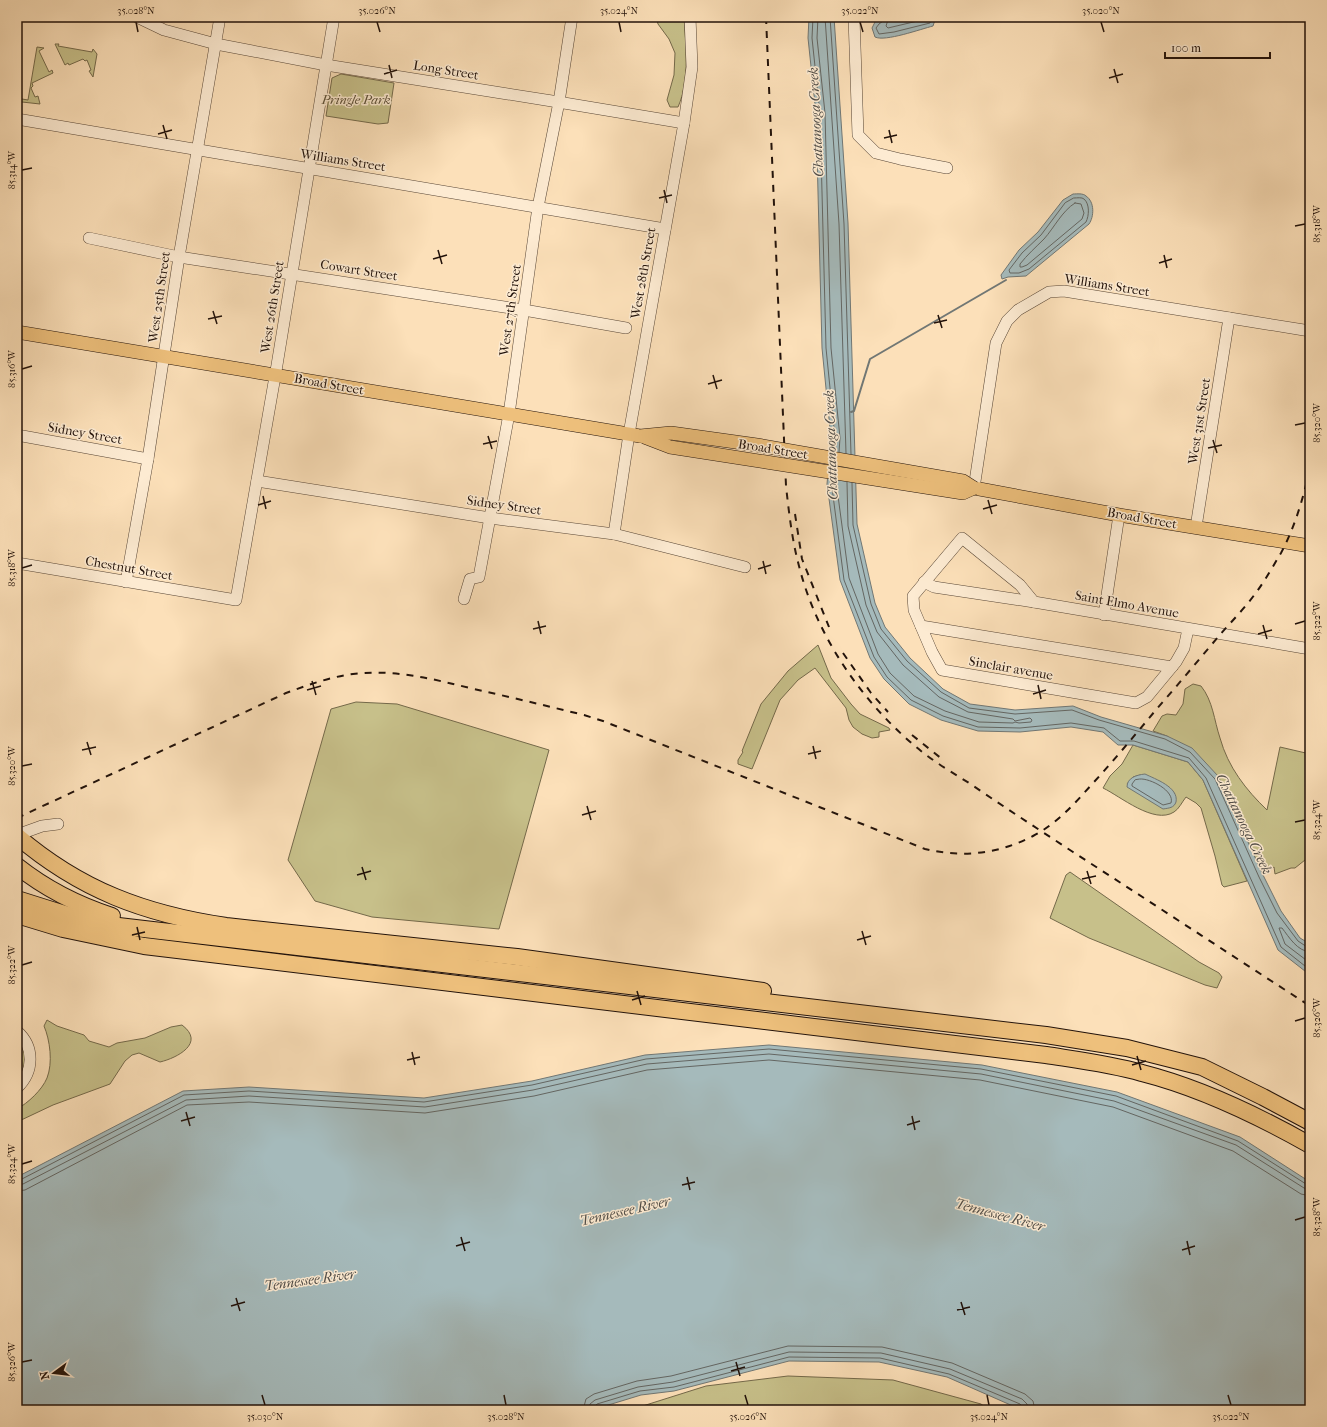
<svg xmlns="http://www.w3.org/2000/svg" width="1327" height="1427" viewBox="0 0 1327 1427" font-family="'IM FELL French Canon',serif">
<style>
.green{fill:#c7c08a;stroke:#74694a;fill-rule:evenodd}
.water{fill:#a5babb;stroke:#717774}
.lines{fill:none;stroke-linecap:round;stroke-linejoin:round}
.shore{stroke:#646662;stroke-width:1}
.stream{stroke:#717774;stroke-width:2}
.minor-casing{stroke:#584636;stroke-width:12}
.major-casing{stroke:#22120a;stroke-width:14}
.highway-casing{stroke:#22120a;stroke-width:18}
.minor{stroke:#fdebd2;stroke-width:11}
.major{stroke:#eec07c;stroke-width:13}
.highway{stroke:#eec07c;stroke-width:16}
.rail{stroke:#22120a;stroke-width:2;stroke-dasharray:7 7;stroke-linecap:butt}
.major-bridge-casing{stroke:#22120a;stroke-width:14;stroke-linecap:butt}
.major-bridge{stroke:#eec07c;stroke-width:13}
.ticks{fill:none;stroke:#22120a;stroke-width:1.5}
.labels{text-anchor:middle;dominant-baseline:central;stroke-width:3;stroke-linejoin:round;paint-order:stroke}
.street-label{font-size:13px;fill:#22120a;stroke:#fdebd2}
.park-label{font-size:13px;font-style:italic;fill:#5c4f37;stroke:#fdebd2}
.water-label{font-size:14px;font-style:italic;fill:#504d48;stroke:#fdebd2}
.neatline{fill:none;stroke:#22120a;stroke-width:1.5}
.ticks-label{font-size:10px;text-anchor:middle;fill:#22120a}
</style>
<rect width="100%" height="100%" fill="#fce0b9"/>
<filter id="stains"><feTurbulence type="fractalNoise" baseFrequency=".005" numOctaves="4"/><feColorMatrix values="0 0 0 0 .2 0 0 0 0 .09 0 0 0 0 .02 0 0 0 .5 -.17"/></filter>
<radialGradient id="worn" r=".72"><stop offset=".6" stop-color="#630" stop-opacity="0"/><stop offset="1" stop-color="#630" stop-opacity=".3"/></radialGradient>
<!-- green -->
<g class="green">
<path d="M 656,17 L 684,17 C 686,46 690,80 678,107 L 670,107 L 667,100 L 674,75 L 675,53 L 669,39 L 658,24 Z"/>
<polygon points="55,44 59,44 58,46 92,52 93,49 97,54 93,77 89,71 91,70 87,60 85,61 83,59 69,65 68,63 65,65"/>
<polygon points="37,47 44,48 39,51 49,72 52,70 53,73 32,83 33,86 31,88 35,97 38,96 40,104 22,102 20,100 22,99 28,100"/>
<polygon points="341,74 394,83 388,123 378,124 326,116 332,78"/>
<polygon points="818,645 831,678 851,704 860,714 889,728 890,730 879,732 879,737 872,738 862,734 853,727 849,720 846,708 815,668 798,680 780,700 752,769 738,764 738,760 743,752 742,751 761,704 788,671"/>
<path d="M 1193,684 L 1201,686 C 1213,701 1214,720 1220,738 C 1228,767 1246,790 1267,810 L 1280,747 L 1310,754 L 1310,856 L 1295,868 L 1291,868 L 1275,874 L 1274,867 L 1263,875 L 1218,776 L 1167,736 L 1153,731 L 1162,716 L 1167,714 L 1176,715 L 1183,704 L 1185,689 Z"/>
<polygon points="356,702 397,704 549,750 499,929 372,917 315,901 288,860 331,709"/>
<path d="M 1133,745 L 1188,762 L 1203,780 L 1247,881 L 1224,887 L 1222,885 L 1215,856 L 1201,808 L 1196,803 L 1186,797 C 1182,802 1179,809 1174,812 C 1154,825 1120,796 1103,788 L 1110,776 L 1122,764 ZM 1140,775 C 1154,778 1165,783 1175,794 L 1127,784 L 1133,777 Z"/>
<polygon points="1070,872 1199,962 1219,973 1222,977 1217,988 1205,985 1089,938 1050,918 1066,875"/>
<path d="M 47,1020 L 57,1026 L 84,1035 L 89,1041 L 109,1047 L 117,1043 L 145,1038 L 171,1027 L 182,1025 C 206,1043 177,1058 160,1062 L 139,1053 L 132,1055 L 125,1061 L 110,1084 L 53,1105 L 17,1122 L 17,1109 C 28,1103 42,1090 47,1078 C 53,1063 50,1040 44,1026 Z"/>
<path d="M 17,1037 C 29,1059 27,1061 17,1083 Z"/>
<polygon points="788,1376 893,1380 981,1404 989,1410 630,1410 706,1386"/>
</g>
<!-- water -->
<g class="water">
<polygon points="809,17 834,17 848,223 857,524 875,603 885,627 910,658 943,689 970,704 1015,710 1073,706 1101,717 1167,736 1192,748 1218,776 1263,875 1281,911 1300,938 1310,944 1310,975 1278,950 1203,780 1188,762 1133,745 1118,745 1103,732 1071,727 1020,732 978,731 941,720 909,704 884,679 870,658 840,580 827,484 831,439 822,348 816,114 808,38"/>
<path d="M 884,17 L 936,17 L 933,26 C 921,29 885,42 875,37 L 872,28 L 876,20 Z"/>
<path d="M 1073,194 C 1077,194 1083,193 1086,196 C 1095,202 1094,217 1089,224 L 1026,276 L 1008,277 L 1002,279 L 1001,275 L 1019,250 L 1038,232 L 1063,200 Z"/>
<path d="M 1145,774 C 1155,779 1179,787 1176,802 C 1174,808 1169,808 1163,809 L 1127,787 C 1127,778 1136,775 1145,774 Z"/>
<polygon points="769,1045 982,1065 1117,1092 1240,1137 1310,1182 1310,1410 1022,1410 947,1377 879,1362 789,1361 674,1391 641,1395 592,1410 17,1410 17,1177 183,1091 249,1087 424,1098 532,1081 645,1055"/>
</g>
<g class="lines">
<!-- shore -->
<g class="shore">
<polyline points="813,17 812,38 820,114 826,348 835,438 834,451"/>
<polyline points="818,17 817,38 825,113 831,348 840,438 839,452"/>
<polyline points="825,17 839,224 846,453"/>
<polyline points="830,17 844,224 851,454"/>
<polyline points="884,17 883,21 879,24 876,28 879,34 894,32 930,23 932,17"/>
<polyline points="889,17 886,26 888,28 926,19 927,17"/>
<path d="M 1074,198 C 1077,198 1082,197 1084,199 C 1090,204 1089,216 1086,222 L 1029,269 L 1019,273 L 1010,273 L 1009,270 L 1022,253 L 1041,235 L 1065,203 Z"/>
<path d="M 1075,203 L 1081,204 L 1084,213 L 1082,219 L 1027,265 L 1022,267 L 1020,267 L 1020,264 C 1027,255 1036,247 1044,239 C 1054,228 1062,211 1075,203 Z"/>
<polyline points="831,480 844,580 874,657 887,677 911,700 943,716 978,727 1020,728 1071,723 1104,728 1120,741 1134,741 1189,758 1206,778 1281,947 1310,970"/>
<polyline points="836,481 849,578 878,654 890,673 914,696 945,711 979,722 1013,723 1015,722 1019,723 1031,722 1032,720 1030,718 1015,721 1013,719 968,712 939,697 903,665 877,632 866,605 848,526 847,482"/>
<polyline points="852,483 853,525 871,604 881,629 907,661 941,692 969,708 1015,714 1072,710 1099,720 1165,739 1190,752 1215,779 1259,877 1277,913 1298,941 1307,947 1310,947"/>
<path d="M 1140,779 C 1150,778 1175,791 1171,803 L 1163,805 L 1132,786 L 1132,784 L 1135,780 Z"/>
<path d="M 1310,952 C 1297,951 1289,937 1282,928 L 1279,928 L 1285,944 L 1310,963"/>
<polyline points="17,1180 20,1180 184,1095 249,1091 424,1102 532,1085 646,1059 769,1049 981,1069 1116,1096 1238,1141 1306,1184 1310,1185"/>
<polyline points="17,1185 23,1184 186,1100 249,1096 425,1107 533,1090 647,1064 769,1054 981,1074 1114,1101 1236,1145 1304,1188 1310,1190"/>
<polyline points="17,1191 25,1190 187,1105 249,1102 425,1113 534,1096 647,1070 769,1060 980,1080 1113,1107 1233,1151 1301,1194 1310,1196"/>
<polyline points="583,1410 586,1399 594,1394 637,1381 671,1376 788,1346 882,1347 952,1363 1025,1394 1033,1401 1035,1410"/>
<polyline points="589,1410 590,1404 595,1400 638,1387 673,1382 789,1352 881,1353 950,1369 1022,1399 1027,1404 1029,1410"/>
<polyline points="594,1410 595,1406 597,1404 640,1391 674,1387 789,1357 880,1358 949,1374 1020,1404 1023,1407 1024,1410"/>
</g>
<!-- stream -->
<polyline class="stream" points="851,412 854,411 870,359 1006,280"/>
<!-- minor casing -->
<g class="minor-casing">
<g id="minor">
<polyline points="137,17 164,30 216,44 326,65 552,101 684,123"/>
<polyline points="854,17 858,135 876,153 900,159 947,168"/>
<polyline points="17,119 665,229"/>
<polyline points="89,238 179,257 524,310 626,328"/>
<polyline points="17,435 148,459"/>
<polyline points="257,481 490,518 614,534 745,567"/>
<polyline points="974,488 996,343 1007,321 1018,310 1049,292 1064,291 1310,331"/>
<polyline points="1196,527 1229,318"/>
<polyline points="614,534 629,434 684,123 692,67 690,17"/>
<polyline points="17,563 236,600 277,365 334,17"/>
<polyline points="126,582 148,459 179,257 220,17"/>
<polyline points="924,582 934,587 1034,602"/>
<polyline points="464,599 470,579 479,577 509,414 538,207 559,102 572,17"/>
<polyline points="1104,615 1119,515"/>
<polyline points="921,626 1172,667"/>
<polyline points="1188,629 1184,648 1176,662 1147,697 1136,703 942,670 932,652 914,610 913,596 962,538 1020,585 1034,602 1310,649"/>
<polyline points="17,835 42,826 58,824"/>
<path d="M 17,1031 C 35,1047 34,1072 17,1088"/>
</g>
</g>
<!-- major casing -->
<g class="major-casing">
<g id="major">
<polyline points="17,332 640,436"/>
<polyline points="974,488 1119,515 1310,546"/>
</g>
</g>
<!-- highway casing -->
<g class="highway-casing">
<g id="highway">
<path d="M 17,836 C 80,890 145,914 226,926 L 517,957 L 763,991"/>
<path d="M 17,866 C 46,889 78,905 112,916"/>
<polyline points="17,899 74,917 110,925 1046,1035 1127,1048 1202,1067 1263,1097 1310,1122"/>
<path d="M 17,915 L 63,929 L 144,946 L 1046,1055 C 1078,1060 1111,1064 1142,1073 C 1201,1088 1257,1115 1310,1145"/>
</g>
</g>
<!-- minor -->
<use href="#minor" class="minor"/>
<!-- major -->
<use href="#major" class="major"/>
<!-- highway -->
<use href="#highway" class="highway"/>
<!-- rail -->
<g class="rail">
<path d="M 766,17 L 786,486 C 789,513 792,540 799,566 C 817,638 864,705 921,751 C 936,763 953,773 969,783 C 1004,807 1038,829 1073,852 C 1152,903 1231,955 1310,1006"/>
<polyline points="795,514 802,559 829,627"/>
<polyline points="843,653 871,693 888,712"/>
<polyline points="912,735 942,759"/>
<path d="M 17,818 L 286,693 C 308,685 330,677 353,674 C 397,669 432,679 474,689 C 510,697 547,706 584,715 L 603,721 L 925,849 C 963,858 998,854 1033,836 C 1058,823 1075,803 1094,782 C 1115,759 1135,735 1155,711 C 1176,687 1197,662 1218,637 C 1230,623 1244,609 1255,594 C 1265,581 1273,566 1281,553 C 1295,527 1304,496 1310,467"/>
</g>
<!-- major-bridge casing -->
<g class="major-bridge-casing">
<g id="major-bridge">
<polyline points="640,436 671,433 757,445 963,481 974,488"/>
<polyline points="644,437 670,447 963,493 974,488"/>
</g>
</g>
<!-- major-bridge -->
<use href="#major-bridge" class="major-bridge"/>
</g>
<!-- ticks -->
<path class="ticks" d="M 136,22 L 138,32M 377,22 L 380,32M 619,22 L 621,32M 860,22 L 863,32M 1101,22 L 1104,32M 389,65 L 392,78M 1114,69 L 1118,83M 384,74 L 397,70M 1109,78 L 1123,74M 163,125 L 167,139M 889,130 L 892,143M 158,134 L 172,130M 884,138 L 897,135M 22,170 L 32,168M 664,190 L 667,203M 659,198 L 672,195M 1295,226 L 1305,224M 438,250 L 442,264M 1164,255 L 1167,268M 433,259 L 447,255M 1159,263 L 1172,259M 213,311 L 217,324M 938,315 L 942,328M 208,319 L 222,316M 934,323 L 947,320M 22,369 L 32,366M 713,375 L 717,389M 708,384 L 722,380M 1295,425 L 1305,423M 488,436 L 492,449M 1213,440 L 1217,453M 483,444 L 497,441M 1208,448 L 1222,445M 263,496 L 266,509M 988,500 L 992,514M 258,505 L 271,501M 983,509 L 997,505M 763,561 L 766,574M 22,568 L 32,565M 758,569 L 771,565M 538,621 L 541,634M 1295,624 L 1305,621M 1263,625 L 1267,639M 533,629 L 546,626M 1258,634 L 1272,630M 312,681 L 316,695M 1038,685 L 1041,699M 307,690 L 321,686M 1033,694 L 1046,690M 87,742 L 91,755M 813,746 L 816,759M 82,750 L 96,747M 808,754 L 821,751M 22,766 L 32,764M 587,806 L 591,820M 582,815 L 596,811M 1295,822 L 1305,820M 362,867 L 366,880M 1087,871 L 1091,884M 357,875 L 371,871M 1082,879 L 1096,876M 137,927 L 140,940M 862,931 L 866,945M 132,935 L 145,932M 857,940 L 871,936M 22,965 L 32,962M 637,991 L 641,1005M 632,1000 L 645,996M 1295,1021 L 1305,1018M 412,1052 L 415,1065M 1137,1056 L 1141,1070M 407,1060 L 420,1057M 1132,1065 L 1146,1061M 186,1112 L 190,1126M 912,1116 L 915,1130M 181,1121 L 195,1117M 907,1125 L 920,1121M 22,1164 L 32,1161M 687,1177 L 690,1190M 682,1185 L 695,1182M 1295,1220 L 1305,1217M 461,1237 L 465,1251M 1187,1241 L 1190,1255M 456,1246 L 470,1242M 1182,1250 L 1195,1246M 236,1298 L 240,1311M 961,1302 L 965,1315M 231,1306 L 245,1302M 957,1310 L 970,1307M 22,1362 L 32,1360M 736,1362 L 740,1376M 731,1371 L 745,1367M 262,1395 L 265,1405M 504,1395 L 506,1405M 745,1395 L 748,1405M 987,1395 L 989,1405M 1228,1395 L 1231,1405"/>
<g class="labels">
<!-- street labels -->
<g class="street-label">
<text transform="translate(446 70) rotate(9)">Long Street</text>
<text transform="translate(343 160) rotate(9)">Williams Street</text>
<text transform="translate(359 270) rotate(9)">Cowart Street</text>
<text transform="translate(643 273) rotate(-80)">West 28th Street</text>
<text transform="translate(1107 285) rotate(9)">Williams Street</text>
<text transform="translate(159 297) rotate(-82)">West 25th Street</text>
<text transform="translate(272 307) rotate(-81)">West 26th Street</text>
<text transform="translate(510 310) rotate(-82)">West 27th Street</text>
<text transform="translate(329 384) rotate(10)">Broad Street</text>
<text transform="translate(1199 421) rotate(-81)">West 31st Street</text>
<text transform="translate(85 433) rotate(10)">Sidney Street</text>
<text transform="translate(773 449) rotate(9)">Broad Street</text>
<text transform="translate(504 505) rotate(8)">Sidney Street</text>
<text transform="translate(1142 518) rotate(10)">Broad Street</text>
<text transform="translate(129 568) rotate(10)">Chestnut Street</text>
<text transform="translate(1127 604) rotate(10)">Saint Elmo Avenue</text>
<text transform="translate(1011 668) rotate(10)">Sinclair avenue</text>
</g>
<!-- park labels -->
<g class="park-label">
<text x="356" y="99">Pringle Park</text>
</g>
<!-- water labels -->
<g class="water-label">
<text transform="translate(816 122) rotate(-93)">Chattanooga Creek</text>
<text transform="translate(831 445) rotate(-92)">Chattanooga Creek</text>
<text transform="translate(1244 824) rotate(64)">Chattanooga Creek</text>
<text transform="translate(625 1211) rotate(-13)">Tennessee River</text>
<text transform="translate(1000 1215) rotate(15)">Tennessee River</text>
<text transform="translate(310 1280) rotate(-8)">Tennessee River</text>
</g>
</g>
<!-- margin -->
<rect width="1327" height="1427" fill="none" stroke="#fce0b9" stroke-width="44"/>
<!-- north arrow -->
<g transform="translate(54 1373) rotate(255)" stroke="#fdebd2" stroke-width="3" paint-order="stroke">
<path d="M0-3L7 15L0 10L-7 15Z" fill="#22120a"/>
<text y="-6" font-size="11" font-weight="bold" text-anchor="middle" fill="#22120a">N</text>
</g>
<!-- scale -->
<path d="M1165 52v6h105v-6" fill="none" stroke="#22120a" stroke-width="2"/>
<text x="1171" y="52" font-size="12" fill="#22120a" stroke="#fdebd2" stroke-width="3" paint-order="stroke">100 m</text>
<rect x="22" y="22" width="1283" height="1383" class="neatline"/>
<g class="ticks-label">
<text x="136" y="14">35.028°N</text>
<text x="377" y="14">35.026°N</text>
<text x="619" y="14">35.024°N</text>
<text x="860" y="14">35.022°N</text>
<text x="1101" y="14">35.020°N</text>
<text transform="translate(11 170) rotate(-90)" y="4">85.314°W</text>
<text transform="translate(1316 224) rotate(-90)" y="4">85.318°W</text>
<text transform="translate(11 369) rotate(-90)" y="4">85.316°W</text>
<text transform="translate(1316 423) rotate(-90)" y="4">85.320°W</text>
<text transform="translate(11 568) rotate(-90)" y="4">85.318°W</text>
<text transform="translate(1316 621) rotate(-90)" y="4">85.322°W</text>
<text transform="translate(11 766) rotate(-90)" y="4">85.320°W</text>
<text transform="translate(1316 820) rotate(-90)" y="4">85.324°W</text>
<text transform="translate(11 965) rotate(-90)" y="4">85.322°W</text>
<text transform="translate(1316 1018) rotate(-90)" y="4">85.326°W</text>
<text transform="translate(11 1164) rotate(-90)" y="4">85.324°W</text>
<text transform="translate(1316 1217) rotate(-90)" y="4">85.328°W</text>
<text transform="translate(11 1362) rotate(-90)" y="4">85.326°W</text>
<text x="265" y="1420">35.030°N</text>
<text x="506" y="1420">35.028°N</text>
<text x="748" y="1420">35.026°N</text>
<text x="989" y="1420">35.024°N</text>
<text x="1231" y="1420">35.022°N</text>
</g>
<rect width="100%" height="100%" filter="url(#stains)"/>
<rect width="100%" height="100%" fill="url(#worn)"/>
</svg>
